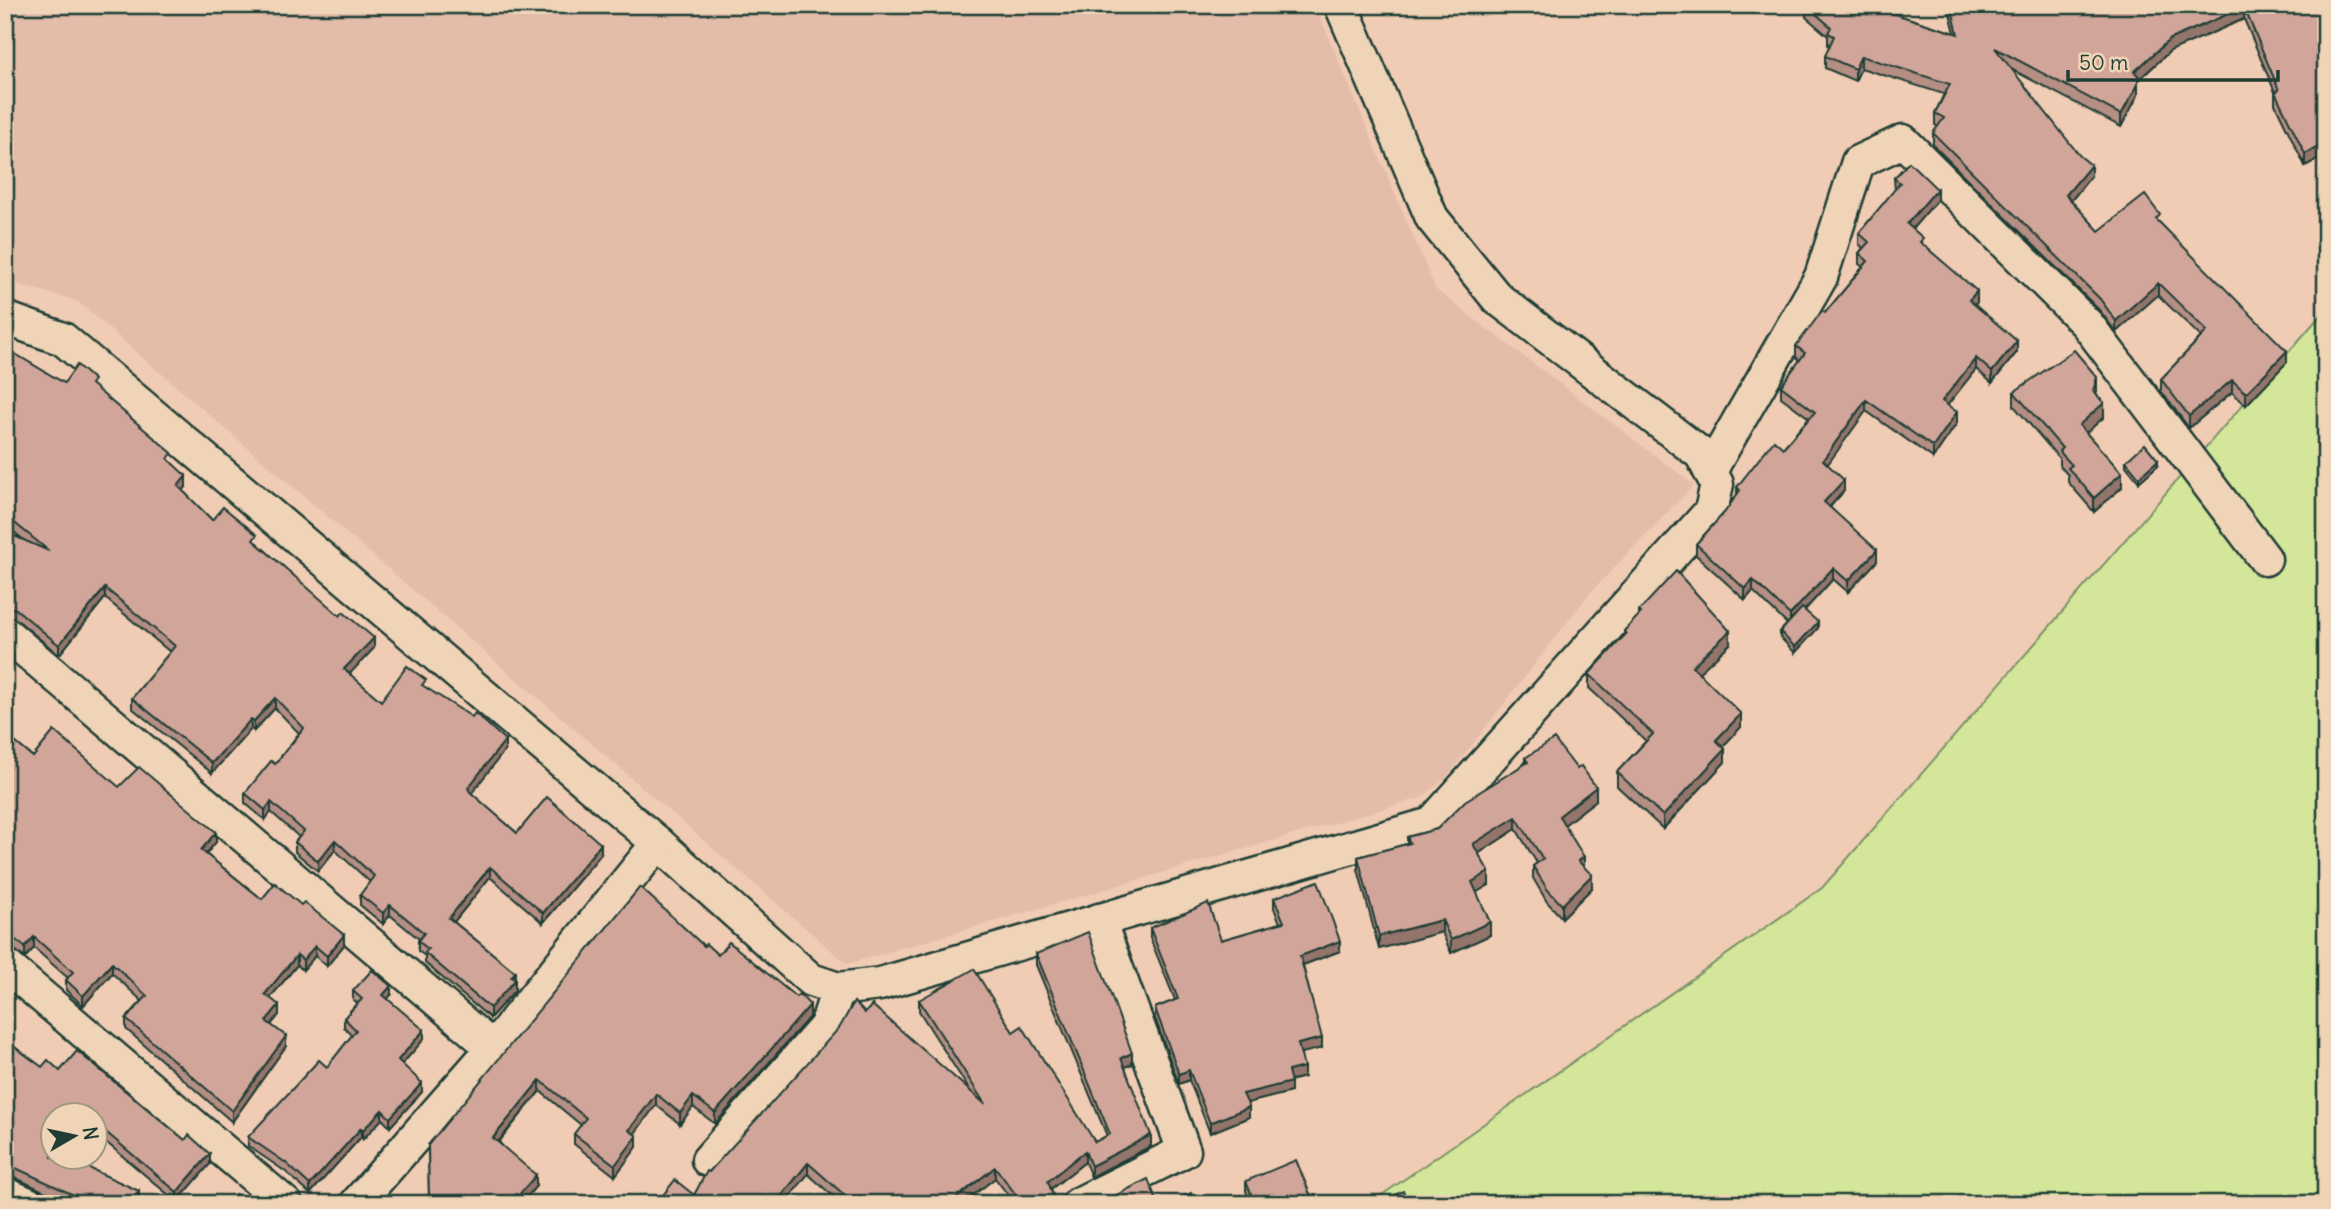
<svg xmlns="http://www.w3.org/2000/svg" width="2331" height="1209" viewBox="0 0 2331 1209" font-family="Delius,sans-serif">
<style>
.built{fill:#e4bdaa}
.green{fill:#d3e69a;stroke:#799267;stroke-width:2}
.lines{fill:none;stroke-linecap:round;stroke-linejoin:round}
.minor-casing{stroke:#1f3d34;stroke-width:37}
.minor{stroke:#f0d4b7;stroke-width:32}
.wall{fill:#b58e84;stroke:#1f3d34;stroke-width:2}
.shaded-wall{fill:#93746c;stroke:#1f3d34;stroke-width:2}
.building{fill:#d2a59a;stroke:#1f3d34;stroke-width:2}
</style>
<rect width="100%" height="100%" fill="#f1ccb4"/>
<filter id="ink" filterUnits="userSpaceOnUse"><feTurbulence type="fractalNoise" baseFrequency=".0143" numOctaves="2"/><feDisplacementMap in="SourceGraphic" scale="14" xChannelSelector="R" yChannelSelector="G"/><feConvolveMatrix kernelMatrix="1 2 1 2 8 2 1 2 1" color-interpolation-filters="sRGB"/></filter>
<g filter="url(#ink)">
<!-- built -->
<polygon class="built" points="5,5 1315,5 1436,290 1694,485 1589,594 1447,777 1421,798 847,964 77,301 5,281"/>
<!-- green -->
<polygon class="green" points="2326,309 2326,1204 1369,1204 1822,888"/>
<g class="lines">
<!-- minor casing -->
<g class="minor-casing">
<g id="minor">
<polyline points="5,318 63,339 658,843 811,980 838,989 880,984 1431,824 1711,511 1717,484 1701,454 1497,298 1432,218 1341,5"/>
<polyline points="1710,471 1821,277 1858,162 1903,141 2087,324 2265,559"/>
<polyline points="5,633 493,1048"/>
<polyline points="5,965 286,1204"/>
<polyline points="708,1160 826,1026 838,989"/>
<polyline points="5,1194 28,1204"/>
<polyline points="356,1204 493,1048 658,843"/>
<polyline points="1078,1204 1184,1151 1099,920"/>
</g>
</g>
<!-- minor -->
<use href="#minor" class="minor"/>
</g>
<!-- wall -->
<g class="wall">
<polygon points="1802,5 1877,5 1895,14 1955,33 1948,5 2317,5 2326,25 2326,155 2305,166 2275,104 2275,92 2244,19 2170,51 2138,81 2138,95 2121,127 2011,69 2091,176 2071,201 2099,231 2160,223 2287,362 2246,405 2232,392 2189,428 2161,391 2161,379 2201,337 2158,295 2116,332 2100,311 1933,145 1933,133 1938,127 1935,125 1935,113 1944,94 1861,68 1855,81 1825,68 1825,56 1829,46 1828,45 1828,36 1806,17 1806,10"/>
<polygon points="1894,178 1937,200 1912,229 1923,245 1977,302 1975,305 2017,352 1992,383 1976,369 1947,405 1957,423 1933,458 1866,411 1827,464 1844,491 1830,507 1877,561 1848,592 1833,579 1805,610 1818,628 1795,653 1780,637 1780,632 1787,624 1753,591 1745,600 1696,555 1696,544 1725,512 1737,495 1737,487 1783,448 1809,418 1781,397 1781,386 1800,360 1796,357 1796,346 1825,313 1863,267 1859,264 1859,253 1863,248 1859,244 1859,233 1895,190"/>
<polygon points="5,348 64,383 94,388 172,463 186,487 183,491 212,520 257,543 374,648 349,674 381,701 426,688 505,750 471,793 517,833 601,854 543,923 490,877 454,922 515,972 515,990 490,1018 425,963 425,956 418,951 418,941 419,939 390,915 383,924 360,905 360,895 370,882 335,850 318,871 295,852 295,842 299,837 271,812 265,820 245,803 245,793 275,764 299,733 275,708 254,731 251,729 212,773 132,708 132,698 170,652 105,598 59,655 16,619 5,617 5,532 24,540 5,525"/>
<polygon points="2097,391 2096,394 2104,417 2086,433 2122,487 2094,512 2068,482 2068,475 2059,465 2059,458 2014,406 2014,392"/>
<polygon points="2126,461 2158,465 2139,482 2126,466"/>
<polygon points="1639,611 1730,644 1699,672 1741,727 1722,747 1725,762 1663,829 1617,786 1617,772 1646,741 1589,688 1589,674 1624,637 1624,631 1639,616"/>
<polygon points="5,734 33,757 119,787 216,842 206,854 262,899 344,945 327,966 315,956 303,970 297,965 270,998 279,1015 271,1025 286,1046 232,1122 126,1029 126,1019 142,1001 112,973 83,1006 66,990 66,980 68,978 34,948 25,958 5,942"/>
<polygon points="1525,758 1596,800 1564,825 1584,867 1592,888 1562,918 1547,902 1533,878 1533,866 1537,863 1516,829 1478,854 1489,885 1476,892 1490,935 1451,953 1442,932 1379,949 1358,869 1358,857 1407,844 1407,837 1437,829 1525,763"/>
<polygon points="1274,898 1340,951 1303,965 1322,1048 1300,1053 1304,1077 1290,1081 1291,1092 1247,1103 1249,1117 1210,1133 1189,1080 1179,1084 1155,1018 1155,1008 1175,1000 1150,938 1150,928 1221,940 1280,923 1274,908"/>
<polygon points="704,946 810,1016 715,1124 693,1107 680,1124 656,1105 634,1134 637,1147 615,1176 574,1144 574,1134 581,1125 540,1091 499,1142 536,1186 521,1204 429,1204 428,1145"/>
<polygon points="1036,954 1132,1064 1125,1067 1151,1146 1091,1177 1085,1162 1051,1189 1056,1204 1015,1204 995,1178 962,1204 842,1204 808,1174 784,1204 656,1204 694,1195 709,1172 865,1013 970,1091 919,1011 919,1000 1013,1032 1095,1142 1107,1136 1036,965"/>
<polygon points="353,991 391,995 387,998 424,1039 402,1064 422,1092 390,1127 382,1119 363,1139 361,1137 310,1194 286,1172 248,1146 248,1137 327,1067 352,1035 344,1027 344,1018 357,1003 353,1000"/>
<polygon points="5,1040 42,1067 60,1071 210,1164 177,1202 94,1132 94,1115 52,1115 52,1157 139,1201 137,1204 71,1204 5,1173"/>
<polygon points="1246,1181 1314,1204 1251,1204 1246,1191"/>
</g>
<!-- shaded-wall -->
<g class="shaded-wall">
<polygon points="2244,7 2244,19 2170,51 2134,84 2134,72 2170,39"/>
<polygon points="2326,54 2326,66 2321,57"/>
<polygon points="1861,56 1861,68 1855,81 1855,69"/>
<polygon points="2138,84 2138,95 2121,127 2121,115"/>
<polygon points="2326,143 2326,155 2305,166 2305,154"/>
<polygon points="2091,165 2091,176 2066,207 2066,195"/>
<polygon points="1937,189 1937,200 1907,235 1907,224"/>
<polygon points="2158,283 2158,295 2116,332 2116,321"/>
<polygon points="1977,291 1977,302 1969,312 1969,300"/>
<polygon points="2017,341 2017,352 1992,383 1992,372"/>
<polygon points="2287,351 2287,362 2246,405 2246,393"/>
<polygon points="1976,358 1976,369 1942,412 1942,401"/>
<polygon points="2097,377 2097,391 2093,405 2093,391"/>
<polygon points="2232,380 2232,392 2189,428 2189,416"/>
<polygon points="1866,400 1866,411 1823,471 1823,460"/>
<polygon points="2104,403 2104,417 2079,439 2079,425"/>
<polygon points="1957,412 1957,423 1933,458 1933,447"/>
<polygon points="2158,460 2158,465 2139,482 2139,477"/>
<polygon points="2122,473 2122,487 2094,512 2094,498"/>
<polygon points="186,476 186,487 178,496 178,486"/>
<polygon points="1844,480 1844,491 1824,513 1824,502"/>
<polygon points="1877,550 1877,561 1848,592 1848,581"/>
<polygon points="1833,568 1833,579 1790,626 1790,615"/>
<polygon points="1753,580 1753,591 1745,600 1745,589"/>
<polygon points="105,588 105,598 59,655 59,645"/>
<polygon points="1818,622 1818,628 1795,653 1795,647"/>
<polygon points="1730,631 1730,644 1692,679 1692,666"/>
<polygon points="374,638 374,648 344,680 344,669"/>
<polygon points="13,654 13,664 5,674 5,664"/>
<polygon points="275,698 275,708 254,731 254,721"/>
<polygon points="1741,714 1741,727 1716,754 1716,740"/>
<polygon points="251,719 251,729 212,773 212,763"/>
<polygon points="505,740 505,750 468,798 468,788"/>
<polygon points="1725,749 1725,762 1663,829 1663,816"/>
<polygon points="1596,787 1596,800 1559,829 1559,816"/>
<polygon points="271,802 271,812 265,820 265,810"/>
<polygon points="1516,817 1516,829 1473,857 1473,844"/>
<polygon points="216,832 216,842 201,860 201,850"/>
<polygon points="335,840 335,850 318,871 318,861"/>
<polygon points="601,844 601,854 543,923 543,913"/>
<polygon points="1584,857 1584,870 1578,861"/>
<polygon points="490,867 490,877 449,928 449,918"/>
<polygon points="1489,872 1489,885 1472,895 1472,882"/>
<polygon points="1592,875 1592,888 1562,918 1562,905"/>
<polygon points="390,905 390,915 383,924 383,913"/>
<polygon points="1442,920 1442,932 1379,949 1379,936"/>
<polygon points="1490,922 1490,935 1451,953 1451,940"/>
<polygon points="344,935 344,945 327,966 327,956"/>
<polygon points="34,937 34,948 25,958 25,947"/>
<polygon points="1340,941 1340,951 1300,966 1300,956"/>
<polygon points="315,946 315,956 303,970 303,960"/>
<polygon points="297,955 297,965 265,1004 265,994"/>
<polygon points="112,963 112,973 83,1006 83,996"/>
<polygon points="515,972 515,990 490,1018 490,1008"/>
<polygon points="391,986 391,995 383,1004 383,995"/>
<polygon points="279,1005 279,1015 266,1031 266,1021"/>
<polygon points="810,1005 810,1016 715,1124 715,1113"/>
<polygon points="424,1030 424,1039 398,1069 398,1060"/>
<polygon points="286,1036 286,1046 232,1122 232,1111"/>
<polygon points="1322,1038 1322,1048 1298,1054 1298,1044"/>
<polygon points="1132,1053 1132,1064 1121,1069 1121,1058"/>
<polygon points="1304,1067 1304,1077 1288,1081 1288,1071"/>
<polygon points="1189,1070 1189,1080 1179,1084 1179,1074"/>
<polygon points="540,1080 540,1091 493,1148 493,1138"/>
<polygon points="1291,1082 1291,1092 1243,1104 1243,1094"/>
<polygon points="422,1083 422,1092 390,1127 390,1118"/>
<polygon points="656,1094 656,1105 629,1141 629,1130"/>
<polygon points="693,1096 693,1107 680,1124 680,1113"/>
<polygon points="1249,1107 1249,1117 1210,1133 1210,1123"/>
<polygon points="382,1110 382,1119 363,1139 363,1130"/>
<polygon points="361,1128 361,1137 310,1194 310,1185"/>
<polygon points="1151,1135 1151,1146 1091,1177 1091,1166"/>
<polygon points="637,1136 637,1147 615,1176 615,1165"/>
<polygon points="1085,1151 1085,1162 1048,1191 1048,1181"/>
<polygon points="210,1154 210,1164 177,1202 177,1192"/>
<polygon points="808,1163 808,1174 784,1204 775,1204"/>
<polygon points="995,1167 995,1178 962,1204 949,1204"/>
<polygon points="536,1175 536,1186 521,1204 518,1204 518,1196"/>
<polygon points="139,1191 139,1201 137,1204 130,1204"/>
<polygon points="516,1194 516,1204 507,1204"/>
</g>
<!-- building -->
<g class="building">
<polygon points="1806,5 1877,5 1895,14 1958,34 1951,5 2317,5 2326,25 2326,54 2321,57 2326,66 2326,143 2305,154 2275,92 2279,90 2244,7 2170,39 2134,72 2138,75 2138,84 2121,115 1995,48 2080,156 2091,165 2066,195 2099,231 2145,195 2160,215 2156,219 2287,351 2246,393 2232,380 2189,416 2161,379 2207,331 2158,283 2116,321 2100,299 1933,133 1944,118 1935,113 1950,84 1861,56 1855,69 1825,56 1834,36 1828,33 1831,27"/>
<polygon points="1909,162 1937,189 1907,224 1923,238 1920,242 1977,291 1969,300 2017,341 1992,372 1976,358 1942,401 1957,412 1933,447 1866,400 1823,460 1844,480 1824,502 1877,550 1848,581 1833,568 1790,615 1753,580 1745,589 1696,544 1725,512 1740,490 1737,487 1774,440 1783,448 1815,412 1781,386 1805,353 1796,346 1822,311 1825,313 1868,261 1859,253 1869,242 1859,233 1900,183 1894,178"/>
<polygon points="5,348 64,383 77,365 94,380 91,384 172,453 168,459 186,476 178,486 212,520 223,507 257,535 253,540 340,616 343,612 374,638 344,669 381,701 407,666 426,680 422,685 472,717 475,713 505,740 468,788 470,792 517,833 547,797 601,844 543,913 490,867 449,918 515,972 511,977 515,980 490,1008 425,953 428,949 418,941 424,933 390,905 383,913 360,895 374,876 335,840 318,861 295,842 304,831 271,802 265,810 245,793 271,761 275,764 304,728 275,698 254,721 251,719 212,763 132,698 175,646 105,588 59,645 16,609 5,607 5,532 49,551 5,515"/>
<polygon points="2074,350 2097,377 2093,391 2104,403 2079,425 2122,473 2094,498 2068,468 2072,465 2059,451 2062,448 2014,392"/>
<polygon points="2145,444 2158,460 2139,477 2126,461"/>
<polygon points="1676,571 1730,631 1692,666 1741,714 1716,740 1725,749 1663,816 1617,772 1653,734 1589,674 1626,634 1624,631 1641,613 1639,611"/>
<polygon points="1802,608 1818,622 1795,647 1780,632"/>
<polygon points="5,646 13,654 5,664"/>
<polygon points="54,731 119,787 139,767 216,832 201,850 262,899 275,883 301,905 304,902 344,935 327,956 315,946 303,960 297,955 265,994 279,1005 266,1021 286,1036 232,1111 126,1019 147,996 112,963 83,996 66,980 73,972 34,937 25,947 5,932 5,734 33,757"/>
<polygon points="1554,739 1577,769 1581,766 1596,787 1559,816 1584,857 1578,861 1592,875 1562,905 1547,889 1533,866 1543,859 1516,817 1473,844 1489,872 1472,882 1490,922 1451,940 1442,920 1379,936 1358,857 1410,843 1407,837 1437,829 1465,801 1528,762 1525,758"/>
<polygon points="1318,881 1340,941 1300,956 1322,1038 1298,1044 1304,1067 1288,1071 1291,1082 1243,1094 1249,1107 1210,1123 1189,1070 1179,1074 1155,1008 1178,999 1150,928 1208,903 1221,940 1284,922 1274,898"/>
<polygon points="640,887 704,946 706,944 718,955 729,942 796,997 799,994 810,1005 715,1113 693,1096 680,1113 656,1094 629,1130 637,1136 615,1165 574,1134 586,1118 540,1080 493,1138 536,1175 518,1196 516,1194 507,1204 435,1204 429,1199 428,1145"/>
<polygon points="1088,932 1132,1053 1121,1058 1151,1135 1091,1166 1085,1151 1048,1181 1056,1204 1023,1204 995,1167 949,1204 842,1204 849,1199 808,1163 775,1204 656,1204 675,1180 694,1195 707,1171 709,1172 840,1027 854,1002 865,1013 872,1005 985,1104 919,1000 974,969 1013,1032 1022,1026 1095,1142 1110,1134 1036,954"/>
<polygon points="372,970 391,986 383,995 424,1030 398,1060 422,1083 390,1118 382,1110 363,1130 361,1128 310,1185 286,1163 248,1137 319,1060 327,1067 356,1030 344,1018 362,999 353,991"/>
<polygon points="5,1040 42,1067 48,1060 60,1071 77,1051 185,1140 189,1135 210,1154 177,1192 94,1122 94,1115 86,1115 80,1110 77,1115 52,1115 52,1147 50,1149 52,1150 52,1157 65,1157 139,1191 130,1204 110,1204 106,1201 104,1204 93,1204 5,1163"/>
<polygon points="1296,1160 1314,1204 1255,1204 1246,1181"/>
<polygon points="1148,1179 1158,1204 1099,1204 1103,1202"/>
<polygon points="1403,1191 1410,1204 1376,1204"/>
<polygon points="1191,1193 1195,1204 1165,1204"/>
<polygon points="235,1194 256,1204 231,1204"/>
</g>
</g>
<!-- margin -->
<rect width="2331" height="1209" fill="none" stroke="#f0d4b7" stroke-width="28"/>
<rect x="14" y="14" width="2303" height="1181" fill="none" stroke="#1f3d34" stroke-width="2.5" filter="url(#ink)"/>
<!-- north arrow -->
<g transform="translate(74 1136) rotate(81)"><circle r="33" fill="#f0d4b7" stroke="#9c9883" stroke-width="2"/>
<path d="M0-5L12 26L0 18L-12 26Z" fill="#1f3d34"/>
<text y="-10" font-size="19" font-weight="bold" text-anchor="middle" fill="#1f3d34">N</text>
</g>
<!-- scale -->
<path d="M2068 70v10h210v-10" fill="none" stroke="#1f3d34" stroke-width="3.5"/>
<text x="2079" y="70" font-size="21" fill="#1f3d34" stroke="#f0d4b7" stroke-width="5" paint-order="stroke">50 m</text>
</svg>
